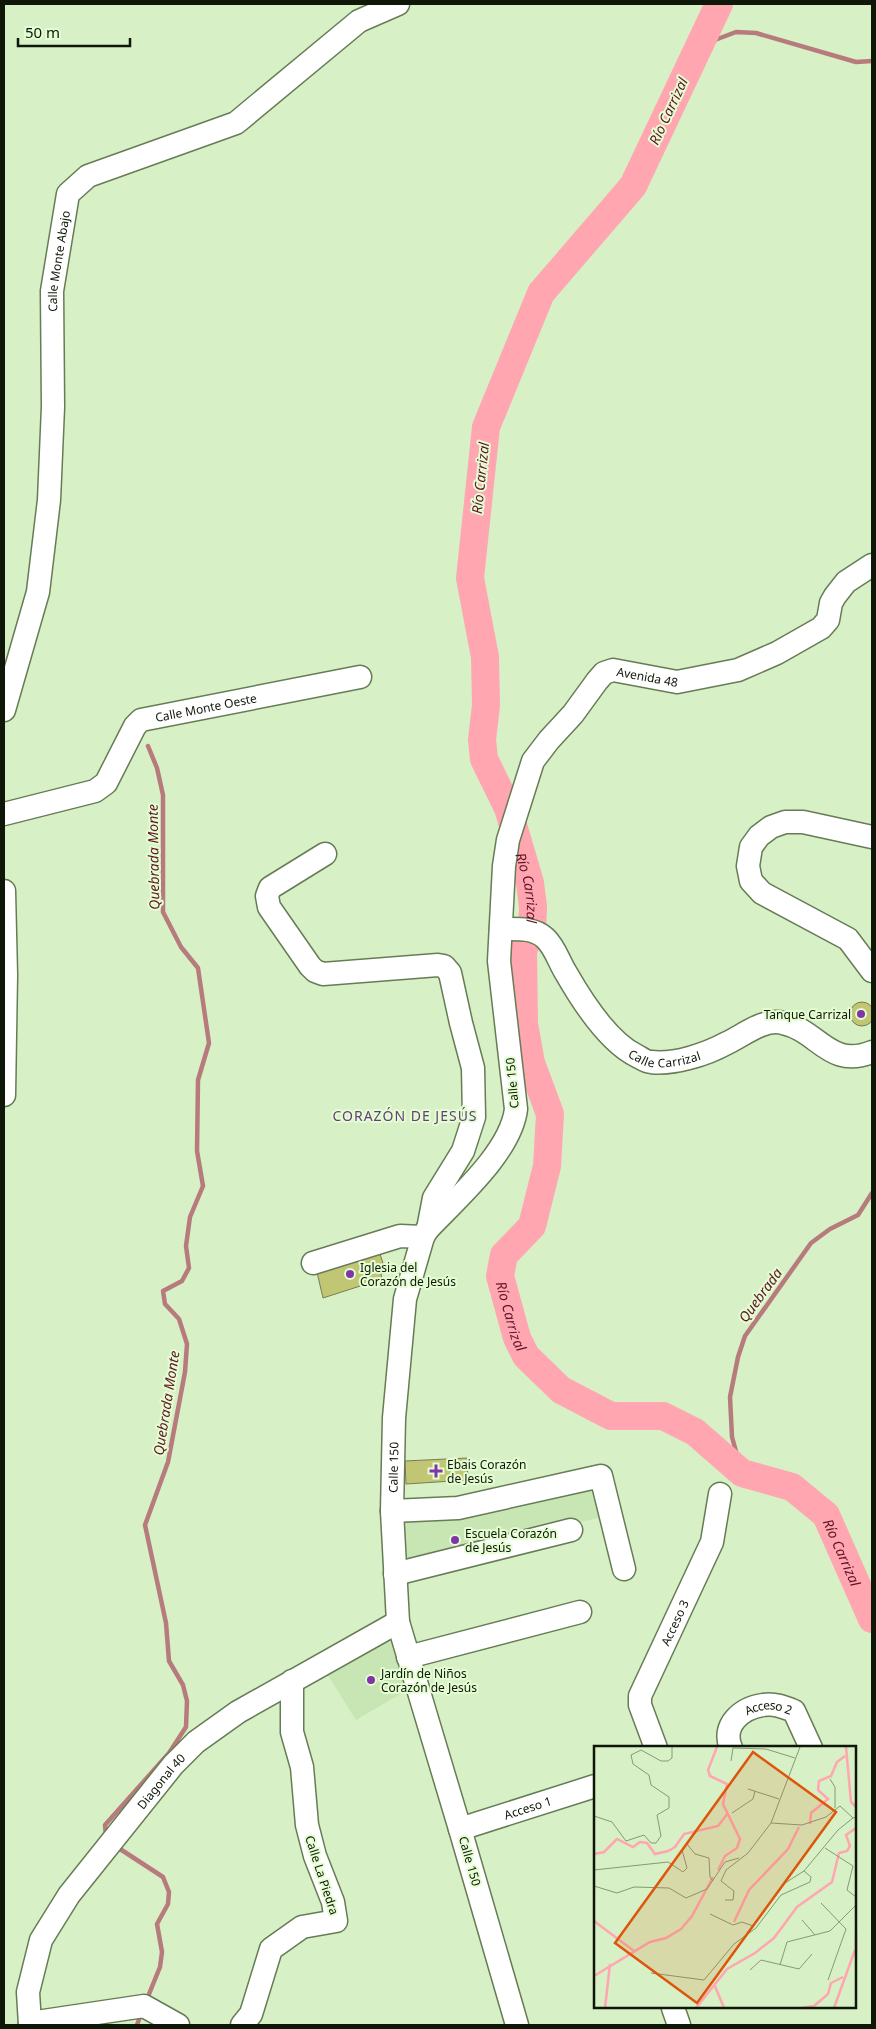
<svg xmlns="http://www.w3.org/2000/svg" width="876" height="2029" viewBox="0 0 876 2029" font-family="'Noto Sans',sans-serif">
<style>
.built{fill:#c8e5b4}
.lines{fill:none;stroke-linecap:round;stroke-linejoin:round}
.stream{stroke:#b77b7e;stroke-width:4.5}
.river{stroke:#ffa6b0;stroke-width:28}
.building{fill:#c0c674;stroke:#7a7d52}
.minor-casing{stroke:#667c56;stroke-width:25}
.minor{stroke:#fff;stroke-width:22}
.poi-dot{fill:#8135a7;stroke:#e4fdd2;stroke-width:2}
.labels{text-anchor:middle;dominant-baseline:central;stroke-width:4;stroke-linejoin:round;paint-order:stroke}
.street-label{font-size:12px;fill:#0f1708;stroke:#e4fdd2}
.poi-label{font-size:12px;fill:#0f1708;stroke:#e4fdd2;text-anchor:start}
.water-label{font-size:14px;font-style:italic;fill:#601325;stroke:#e4fdd2}
.neighbourhood-label{font-size:14px;letter-spacing:1px;fill:#633f78;stroke:#e4fdd2}
.inset-river{fill:none;stroke:#ffa6b0;stroke-width:2.5}
.inset-road{fill:none;stroke:#879979;stroke-width:1}
.view{fill:#dd560c;fill-opacity:0.15;stroke:#dd560c;stroke-width:2.5}
.inset-edge{fill:none;stroke:#0f1708;stroke-width:2.5}
</style>
<rect width="100%" height="100%" fill="#d7f0c5"/>
<!-- built -->
<g class="built">
<polygon points="597,1481 606,1516 406,1564 401,1514"/>
<polygon points="393,1637 414,1686 356,1720 327,1674"/>
</g>
<g class="lines">
<!-- stream -->
<g class="stream">
<polyline points="699,46 736,32 756,33 856,62 872,61"/>
<polyline points="742,1473 732,1437 730,1397 738,1357 745,1336 811,1243 830,1229 858,1215 872,1193"/>
<polyline points="106,1836 105,1825 169,1753 186,1727 187,1701 183,1685 169,1661 166,1623 145,1525 168,1462 185,1372 187,1344 179,1319 165,1304 163,1291 182,1281 189,1268 186,1246 190,1217 203,1186 197,1151 198,1080 209,1043 198,968 181,947 163,912 163,795 157,768 148,746"/>
<polyline points="117,1847 163,1877 169,1892 168,1904 157,1924 162,1952 160,1967 147,1999"/>
<polyline points="137,2025 141,2014"/>
</g>
<!-- river -->
<path class="river" id="s1" d="M 719,4 L 633,186 L 541,293 L 486,427 L 470,578 L 485,657 L 486,705 L 482,740 L 484,759 L 508,808 L 530,883 L 533,907 L 532,931 L 523,950 L 524,1024 L 531,1063 L 550,1114 L 547,1166 L 532,1226 L 504,1255 L 500,1276 L 517,1338 L 526,1356 L 561,1390 L 611,1416 L 663,1416 L 695,1432 L 742,1473 L 792,1487 L 826,1515 L 872,1619"/>
</g>
<!-- building -->
<g class="building">
<circle cx="862" cy="1014" r="12"/>
<polygon points="379,1251 386,1272 381,1274 382,1279 323,1298 316,1268"/>
<polygon points="467,1458 468,1480 406,1484 405,1461"/>
</g>
<g class="lines">
<!-- minor casing -->
<g class="minor-casing">
<g id="minor">
<path id="s2" d="M 4,710 L 38,592 L 49,500 L 53,407 L 52,291 L 68,194 L 88,176 L 236,123 L 359,21 L 398,4"/>
<path id="s3" d="M 4,814 L 95,791 L 106,783 L 135,726 L 141,720 L 360,677"/>
<polyline points="872,837 803,822 785,822 771,827 759,836 751,847 748,866 751,881 762,893 848,939 872,971"/>
<polyline points="325,854 270,888 267,896 269,907 310,966 315,971 323,974 438,965 444,966 450,973 461,1023 473,1068 474,1117 463,1151 434,1198 428,1229"/>
<polyline points="4,891 6,975 4,1095"/>
<path id="s4" d="M 501,929 C 515,929 533,927 545,938 C 555,947 559,962 566,973 C 582,1001 608,1042 637,1056 C 641,1058 646,1062 651,1062 C 674,1065 707,1054 727,1043 C 744,1035 764,1018 783,1023 C 819,1031 829,1069 872,1052"/>
<polyline points="313,1263 400,1236 423,1237"/>
<polyline points="392,1511 458,1508 601,1476 624,1569"/>
<polyline points="395,1574 571,1530"/>
<polyline points="408,1657 580,1612"/>
<path id="s5" d="M 656,1748 L 640,1705 L 640,1696 L 712,1542 L 720,1494"/>
<path id="s6" d="M 731,1748 C 721,1725 742,1708 763,1705 C 774,1703 784,1707 794,1711 L 811,1748"/>
<path id="s7" d="M 460,1829 L 595,1786"/>
<polyline points="673,2008 679,2025"/>
<polyline points="30,2023 144,2006 178,2025"/>
<path id="s8" d="M 30,2025 L 28,1992 L 41,1940 L 69,1895 L 173,1765 L 196,1742 L 238,1712 L 398,1622"/>
<polyline points="242,2025 251,2014 271,1949 302,1927 336,1921 333,1902 315,1856 307,1825 302,1767 292,1732 292,1681"/>
<path id="s9" d="M 517,2025 L 460,1829 L 398,1622 L 392,1511 L 394,1418 L 405,1299 L 423,1237 L 427,1230 C 456,1199 511,1152 516,1109 L 499,961 L 504,866 L 508,840 L 533,761 L 549,740 L 573,714 L 597,681 L 604,673 L 613,670 L 677,682 L 738,670 L 777,653 L 821,628 L 828,620 L 831,603 L 835,596 L 846,582 L 872,565"/>
</g>
</g>
<!-- minor -->
<use href="#minor" class="minor"/>
</g>
<!-- markers -->
<g class="poi-dot">
<circle cx="861" cy="1014" r="5"/>
<circle cx="350" cy="1274" r="5"/>
<path d="M433.5 1463.5h5v5h5v5h-5v5h-5v-5h-5v-5h5z"/>
<circle cx="455" cy="1540" r="5"/>
<circle cx="371" cy="1680" r="5"/>
</g>
<g class="labels">
<!-- street labels -->
<g class="street-label">
<text stroke="none"><textPath href="#s2" startOffset="455">Calle Monte Abajo</textPath></text>
<text stroke="none"><textPath href="#s9" startOffset="1480">Avenida 48</textPath></text>
<text stroke="none"><textPath href="#s3" startOffset="246">Calle Monte Oeste</textPath></text>
<text stroke="none"><textPath href="#s4" startOffset="226">Calle Carrizal</textPath></text>
<text transform="translate(512 1083) rotate(-95)">Calle 150</text>
<text stroke="none"><textPath href="#s9" startOffset="575">Calle 150</textPath></text>
<text stroke="none"><textPath href="#s5" startOffset="136">Acceso 3</textPath></text>
<text stroke="none"><textPath href="#s6" startOffset="68">Acceso 2</textPath></text>
<text stroke="none"><textPath href="#s8" startOffset="286">Diagonal 40</textPath></text>
<text stroke="none"><textPath href="#s7" startOffset="71">Acceso 1</textPath></text>
<text transform="translate(470 1861) rotate(74)">Calle 150</text>
<text transform="translate(322 1875) rotate(72)">Calle La Piedra</text>
</g>
<!-- poi labels -->
<g class="poi-label">
<text x="851" y="1014" text-anchor="end">Tanque Carrizal</text>
<text x="360" y="1267">Iglesia del<tspan x="360" dy="14">Corazón de Jesús</tspan></text>
<text x="447" y="1464">Ebais Corazón<tspan x="447" dy="14">de Jesús</tspan></text>
<text x="465" y="1533">Escuela Corazón<tspan x="465" dy="14">de Jesús</tspan></text>
<text x="381" y="1673">Jardín de Niños<tspan x="381" dy="14">Corazón de Jesús</tspan></text>
</g>
<!-- water labels -->
<g class="water-label">
<text transform="translate(668 111) rotate(-65)">Río Carrizal</text>
<text transform="translate(480 478) rotate(-84)">Río Carrizal</text>
<text transform="translate(153 857) rotate(-91)">Quebrada Monte</text>
<text stroke="none"><textPath href="#s1" startOffset="959">Río Carrizal</textPath></text>
<text transform="translate(760 1295) rotate(-54)">Quebrada</text>
<text stroke="none"><textPath href="#s1" startOffset="1409">Río Carrizal</textPath></text>
<text transform="translate(166 1403) rotate(-81)">Quebrada Monte</text>
<text stroke="none"><textPath href="#s1" startOffset="1844">Río Carrizal</textPath></text>
</g>
<!-- neighbourhood labels -->
<g class="neighbourhood-label">
<text x="405" y="1115">CORAZÓN DE JESÚS</text>
</g>
</g>
<!-- overview -->
<g transform="translate(594 1746)">
<rect width="262" height="262" fill="#d7f0c5"/>
<path class="inset-river" d="M 123,1 L 114,24 L 116,30 L 133,38 L 129,58 L 146,93 L 143,102 L 131,110 L 124,124M 252,1 L 257,56 L 262,61M 216,78 L 217,67 L 234,53 L 224,44 L 225,35 L 237,30 L 243,16 L 251,10M 0,108 L 10,106 L 23,93 L 39,101 L 46,96 L 53,97 L 61,108 L 74,105 L 81,101 L 90,88 L 124,80 L 134,67M 0,175 L 40,205M 140,176 L 155,144 L 194,103 L 205,81M 262,185 L 262,208M 0,230 L 56,196 L 72,192 L 87,183 L 98,170 L 119,131M 121,240 L 130,262M 11,262 L 16,218M 102,262 L 133,223 L 161,207 L 180,192 L 203,161 L 238,136 L 245,107 L 253,105 L 256,100 L 252,89 L 262,82M 207,262 L 220,260 L 234,248 L 237,237 L 249,231M 240,262 L 261,204"/>
<path class="inset-road" d="M 137,15 L 139,2 L 172,3 L 201,12M 236,33 L 241,41 L 241,62M 154,43 L 185,53M 138,67 L 159,53 L 161,45M 0,70 L 18,76 L 32,95 L 50,89 L 57,97 L 62,97 L 67,90 L 63,69 L 75,62 L 75,51 L 57,39 L 55,29 L 39,18 L 37,9 L 47,4 L 67,15 L 74,15 L 78,12 L 78,1M 177,77 L 208,79 L 232,71 L 246,60 L 259,72 L 262,71M 231,102 L 259,120 L 253,144 L 262,151M 0,124 L 74,116 L 89,126 L 93,122 L 88,104 L 93,98 L 101,108 L 115,112 L 116,131 L 119,135M 0,140 L 23,147 L 40,141 L 75,142 L 92,152 L 113,143 L 131,116 L 145,112M 131,154 L 139,154 L 140,145 L 127,135 L 132,124 L 154,107 L 177,77 L 206,1M 227,157 L 252,183 L 234,234M 116,168 L 139,179 L 148,176 L 159,180M 208,174 L 221,189M 155,185 L 191,137 L 210,125M 186,219 L 193,196 L 236,185 L 262,159M 156,224 L 167,214 L 205,223 L 218,208M 57,227 L 110,234 L 140,198 L 162,182 L 187,149 L 216,136 L 217,131 L 210,125 L 244,84 L 259,72"/>
<path class="view" d="M 159,6 L 242,66 L 103,257 L 21,197 Z"/>
<rect width="262" height="262" class="inset-edge"/>
</g>
<!-- border -->
<rect width="876" height="2029" fill="none" stroke="#0f1708" stroke-width="10"/>
<!-- scale -->
<path d="M18 38v8h112v-8" fill="none" stroke="#0f1708" stroke-width="2.5"/>
<text x="25" y="38" font-size="15" fill="#0f1708" stroke="#e4fdd2" stroke-width="4" paint-order="stroke">50 m</text>
</svg>
